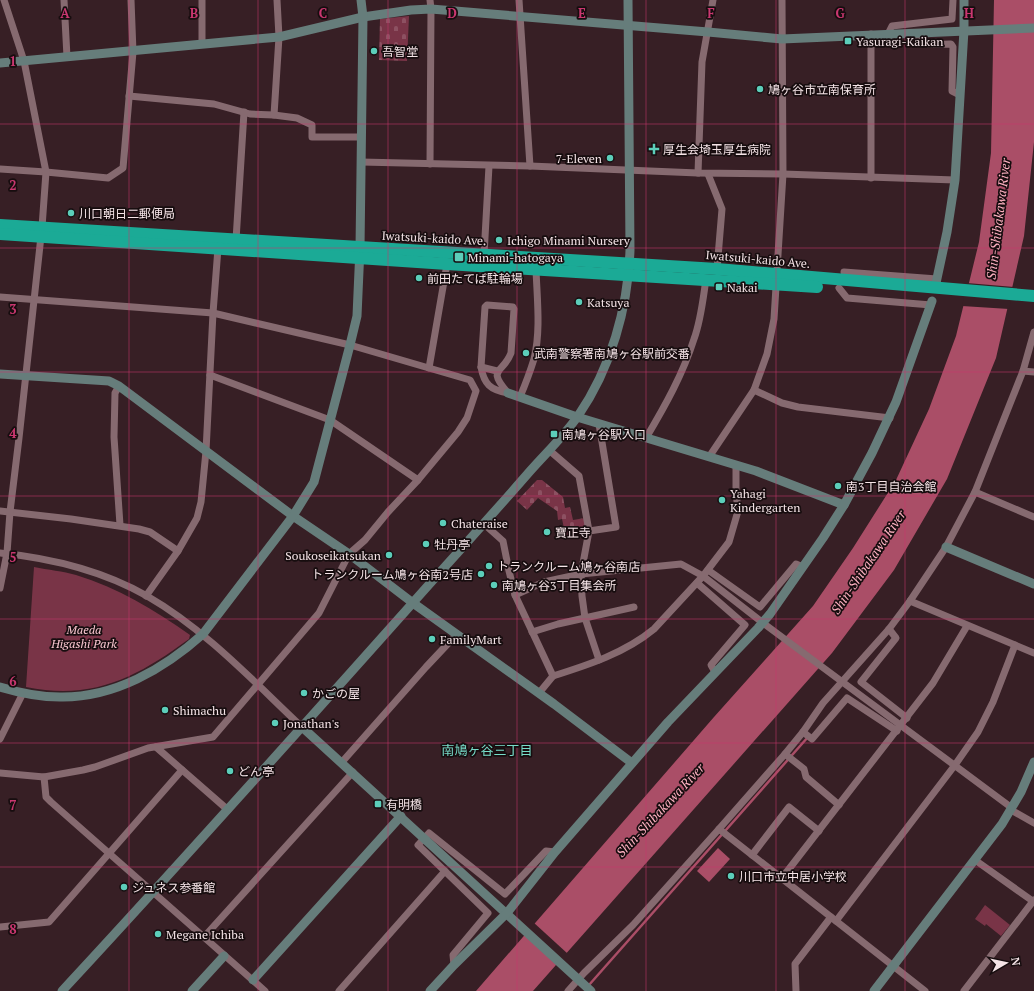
<svg xmlns="http://www.w3.org/2000/svg" width="1034" height="991" viewBox="0 0 1034 991" font-family="'PT Serif','Noto Sans JP',serif">
<style>
.cemetery{fill:url(#cemetery-stones)}
.park{fill:#793447}
.water{fill:#aa4e67}
.pier{fill:#371f25}
.lines{fill:none;stroke-linecap:round;stroke-linejoin:round}
.stream{stroke:#aa4e67;stroke-width:2.5}
.street{stroke:#866a70;stroke-width:7}
.secondary{stroke:#667d7b;stroke-width:9}
.highway{stroke:#1baa96;stroke-width:12}
.grid{fill:none;stroke:#ca3770;stroke-width:1;stroke-opacity:0.55}
.poi-dot{fill:#5cceba;stroke:#170d0f;stroke-width:1.5}
.labels{text-anchor:middle;dominant-baseline:central;stroke-width:3.5;stroke-linejoin:round;paint-order:stroke}
.poi-label{font-size:12px;fill:#f5e4e7;stroke:#170d0f;text-anchor:start}
.street-label{font-size:12px;fill:#f5e4e7;stroke:#170d0f}
.park-label{font-size:12px;font-style:italic;fill:#fbc7d1;stroke:#170d0f}
.water-label{font-size:13px;font-style:italic;fill:#feb1c1;stroke:#170d0f}
.neighbourhood-label{font-size:13px;fill:#77ddc9;stroke:#170d0f}
.grid-label{font-size:13px;text-anchor:middle;font-weight:bold;fill:#ca3770;stroke:#170d0f;stroke-width:3.5;stroke-linejoin:round;paint-order:stroke}
</style>
<defs>
<pattern id="cemetery-stones" width="16" height="16" patternUnits="userSpaceOnUse"><rect width="16" height="16" fill="#793447"/><path d="M2 7V4a2 2 0 0 1 4 0v3zM10 15v-3a2 2 0 0 1 4 0v3z" fill="#8d5162"/></pattern>
</defs>
<rect width="100%" height="100%" fill="#371f25"/>
<!-- cemetery -->
<g class="cemetery">
<polygon points="409,16 407,61 379,60 380,19"/>
<polygon points="537,480 542,480 563,497 565,508 570,507 573,520 585,518 587,526 579,534 566,537 562,519 558,520 557,511 538,498 527,510 517,501"/>
</g>
<!-- park -->
<g class="park">
<path d="M 34,567 C 48,570 63,571 76,575 C 118,588 155,610 190,635 L 189,639 C 137,677 93,701 26,687 Z"/>
<polygon points="985,905 1010,925 1001,936 986,924 985,926 975,919"/>
</g>
<!-- water -->
<g class="water">
<polygon points="994,0 1034,0 1034,142 1024,236 996,358 947,479 894,570 832,653 533,991 476,991 714,717 813,606 853,548 896,480 929,409 956,336 979,242 991,153"/>
<polygon points="718,848 730,859 709,882 697,871"/>
</g>
<!-- pier -->
<g class="pier">
<polygon points="967,283 1014,287 1009,309 962,306"/>
<polygon points="533,922 568,954 558,966 523,934"/>
</g>
<g class="lines">
<!-- stream -->
<polyline class="stream" points="589,985 808,737"/>
<!-- street -->
<g class="street">
<polyline points="64,0 67,57"/>
<polyline points="202,0 202,44"/>
<polyline points="430,0 431,9 430,164"/>
<polyline points="519,0 530,166"/>
<path d="M 913,33 C 921,48 936,44 951,44 L 953,47 L 952,91 L 960,95"/>
<polyline points="888,34 892,26 952,19 953,0"/>
<polyline points="129,96 214,104 250,114 274,115 297,118 312,125 312,137 361,137"/>
<polyline points="274,115 279,37 277,0"/>
<polyline points="361,162 530,166 698,173 783,174 955,180"/>
<polyline points="0,169 46,172 108,178 123,168 133,52 131,0"/>
<polyline points="698,173 702,62 713,0"/>
<polyline points="708,174 722,209 717,269"/>
<polyline points="871,178 871,34"/>
<polyline points="236,240 244,112"/>
<polyline points="484,255 489,166"/>
<polyline points="844,272 937,279"/>
<polyline points="839,288 847,298 931,305"/>
<polyline points="0,297 213,313 350,345 470,380 476,391 467,418 458,432 418,480 388,512 365,540 349,554 319,613 213,737 148,748 95,767 83,770 44,777 0,773"/>
<path d="M 487,305 L 513,307 L 514,309 L 511,353 C 503,374 486,368 508,393 C 490,390 484,384 481,367 L 485,307 Z"/>
<polyline points="481,367 497,371"/>
<polyline points="429,368 447,264"/>
<polyline points="1023,371 1034,372"/>
<polyline points="210,375 330,420 418,480"/>
<polyline points="119,386 115,393 114,437 120,525"/>
<polyline points="754,390 782,403 798,407 890,418"/>
<path d="M 520,397 C 525,385 530,372 534,359 C 541,331 537,298 536,269"/>
<path d="M 646,438 C 665,406 683,374 694,339 C 701,320 703,299 706,279"/>
<polyline points="549,450 579,476 589,531 581,574 582,596 585,618 599,660"/>
<polyline points="709,457 754,390 767,354 774,319 783,174 782,0"/>
<polyline points="975,492 1034,517"/>
<polyline points="0,511 71,519 139,529 150,532 178,551"/>
<polyline points="484,524 503,541 509,571 515,595 553,676 539,693"/>
<polyline points="589,531 616,527 599,424"/>
<path d="M 0,553 C 50,558 103,571 147,596 C 206,630 253,681 302,727"/>
<polyline points="708,570 760,607 796,564 803,567"/>
<polyline points="697,583 745,625 711,665 715,672"/>
<polyline points="0,588 7,553 10,512 19,438 42,227 46,172 24,61 4,0"/>
<polyline points="515,595 544,582 581,574 681,564 703,576 763,623 1012,808"/>
<polyline points="146,596 178,551 197,518 201,502 206,451 213,313 218,248"/>
<polyline points="910,601 1034,653"/>
<polyline points="889,629 896,638 861,682 907,718"/>
<polyline points="532,632 558,624 634,607"/>
<path d="M 553,676 C 588,665 625,653 654,629 L 703,576 L 729,542 L 738,511 L 736,492 L 736,466"/>
<polyline points="803,732 812,739 847,698 897,731"/>
<polyline points="0,739 23,693"/>
<polyline points="156,747 228,810"/>
<polyline points="785,754 804,769 806,777 839,805"/>
<polyline points="342,762 426,667 457,634"/>
<polyline points="44,777 46,797 51,802 265,991"/>
<polyline points="1011,810 1034,823"/>
<polyline points="719,829 925,991"/>
<polyline points="752,855 789,807 819,831"/>
<polyline points="975,860 1034,902"/>
<polyline points="782,878 933,683 967,626"/>
<polyline points="836,921 955,765 978,732 993,702 1015,645"/>
<polyline points="0,927 49,922 182,770"/>
<polyline points="204,937 353,772"/>
<polyline points="454,965 453,955 488,913 418,845 429,833 505,894 546,851 555,852"/>
<polyline points="339,991 445,871"/>
<polyline points="568,991 584,973 633,925 719,829 785,754 803,732 823,703 889,629 910,601 946,547 975,492 1023,371 1034,332"/>
<polyline points="796,991 795,964 831,917"/>
<polyline points="964,991 1034,900"/>
</g>
<!-- secondary -->
<g class="secondary">
<polyline points="0,63 279,37 363,17 411,10 431,9 708,32 782,39 1034,28"/>
<polyline points="936,283 947,232 955,180 964,30 964,0"/>
<polyline points="0,374 109,381 119,386 293,516 349,554 413,603 554,704 632,763"/>
<polyline points="508,393 577,417 756,471 844,505"/>
<polyline points="946,547 1034,584"/>
<path d="M 0,687 C 20,693 40,697 60,697 C 114,698 164,669 203,634 L 293,516 L 314,482 L 350,345 L 357,316 L 360,248 L 363,17 L 361,0"/>
<polyline points="302,727 591,991"/>
<polyline points="253,980 401,816"/>
<path d="M 62,991 C 180,864 295,735 410,606 C 450,561 491,516 531,470 C 546,453 564,436 578,416 C 611,368 628,308 630,250 L 628,0"/>
<polyline points="192,991 224,956"/>
<polyline points="430,991 454,965 507,913 555,852 668,722 758,628 770,614 823,538 844,505 872,453 896,402 932,301"/>
<polyline points="874,991 1002,824 1021,792 1034,762"/>
</g>
<!-- highway -->
<g class="highway">
<polyline points="0,225 717,269 1034,296"/>
<polyline points="0,234 447,264 817,287"/>
</g>
</g>
<!-- grid -->
<path class="grid" d="M 129,0 L 129,991M 258,0 L 258,991M 388,0 L 388,991M 517,0 L 517,991M 646,0 L 646,991M 776,0 L 776,991M 905,0 L 905,991M 0,124 L 1034,124M 0,248 L 1034,248M 0,372 L 1034,372M 0,496 L 1034,496M 0,619 L 1034,619M 0,743 L 1034,743M 0,867 L 1034,867"/>
<!-- markers -->
<g class="poi-dot">
<rect x="844" y="37" width="8" height="8" rx="2"/>
<circle cx="374" cy="51" r="4"/>
<circle cx="760" cy="89" r="4"/>
<path d="M652 143h4v4h4v4h-4v4h-4v-4h-4v-4h4z"/>
<circle cx="610" cy="158" r="4"/>
<circle cx="71" cy="213" r="4"/>
<circle cx="499" cy="240" r="4"/>
<rect x="454" y="252" width="10" height="10" rx="2"/>
<circle cx="419" cy="278" r="4"/>
<rect x="715" y="283" width="8" height="8" rx="2"/>
<circle cx="579" cy="302" r="4"/>
<circle cx="526" cy="353" r="4"/>
<rect x="550" y="430" width="8" height="8" rx="2"/>
<circle cx="838" cy="486" r="4"/>
<circle cx="722" cy="500" r="4"/>
<circle cx="443" cy="523" r="4"/>
<circle cx="547" cy="532" r="4"/>
<circle cx="426" cy="544" r="4"/>
<circle cx="389" cy="555" r="4"/>
<circle cx="489" cy="566" r="4"/>
<circle cx="481" cy="574" r="4"/>
<circle cx="494" cy="585" r="4"/>
<circle cx="432" cy="639" r="4"/>
<circle cx="304" cy="693" r="4"/>
<circle cx="165" cy="710" r="4"/>
<circle cx="275" cy="723" r="4"/>
<circle cx="230" cy="771" r="4"/>
<rect x="374" y="800" width="8" height="8" rx="2"/>
<circle cx="731" cy="876" r="4"/>
<circle cx="124" cy="887" r="4"/>
<circle cx="158" cy="934" r="4"/>
</g>
<g class="labels">
<!-- poi labels -->
<g class="poi-label">
<text x="856" y="41">Yasuragi-Kaikan</text>
<text x="382" y="51">吾智堂</text>
<text x="768" y="89">鳩ヶ谷市立南保育所</text>
<text x="663" y="149">厚生会埼玉厚生病院</text>
<text x="602" y="158" text-anchor="end">7-Eleven</text>
<text x="79" y="213">川口朝日二郵便局</text>
<text x="507" y="240">Ichigo Minami Nursery</text>
<text x="468" y="257">Minami-hatogaya</text>
<text x="427" y="278">前田たてば駐輪場</text>
<text x="727" y="287">Nakai</text>
<text x="587" y="302">Katsuya</text>
<text x="534" y="353">武南警察署南鳩ヶ谷駅前交番</text>
<text x="562" y="434">南鳩ヶ谷駅入口</text>
<text x="846" y="486">南3丁目自治会館</text>
<text x="730" y="493">Yahagi<tspan x="730" dy="14">Kindergarten</tspan></text>
<text x="451" y="523">Chateraise</text>
<text x="555" y="532">寶正寺</text>
<text x="434" y="544">牡丹亭</text>
<text x="381" y="555" text-anchor="end">Soukoseikatsukan</text>
<text x="497" y="566">トランクルーム鳩ヶ谷南店</text>
<text x="473" y="574" text-anchor="end">トランクルーム鳩ヶ谷南2号店</text>
<text x="502" y="585">南鳩ヶ谷3丁目集会所</text>
<text x="440" y="639">FamilyMart</text>
<text x="312" y="693">かごの屋</text>
<text x="173" y="710">Shimachu</text>
<text x="283" y="723">Jonathan's</text>
<text x="238" y="771">どん亭</text>
<text x="386" y="804">有明橋</text>
<text x="739" y="876">川口市立中居小学校</text>
<text x="132" y="887">ジュネス参番館</text>
<text x="166" y="934">Megane Ichiba</text>
</g>
<!-- street labels -->
<g class="street-label">
<text transform="translate(434 238) rotate(3)">Iwatsuki-kaido Ave.</text>
<text transform="translate(758 259) rotate(5)">Iwatsuki-kaido Ave.</text>
</g>
<!-- park labels -->
<g class="park-label">
<text x="84" y="629">Maeda<tspan x="84" dy="14">Higashi Park</tspan></text>
</g>
<!-- water labels -->
<g class="water-label">
<text transform="translate(998 219) rotate(-83)">Shin-Shibakawa River</text>
<text transform="translate(868 562) rotate(-56)">Shin-Shibakawa River</text>
<text transform="translate(660 810) rotate(-47)">Shin-Shibakawa River</text>
</g>
<!-- neighbourhood labels -->
<g class="neighbourhood-label">
<text x="487" y="750">南鳩ヶ谷三丁目</text>
</g>
</g>
<g class="grid-label">
<text x="65" y="18">A</text>
<text x="194" y="18">B</text>
<text x="323" y="18">C</text>
<text x="452" y="18">D</text>
<text x="582" y="18">E</text>
<text x="711" y="18">F</text>
<text x="840" y="18">G</text>
<text x="969" y="18">H</text>
<text x="13" y="66">1</text>
<text x="13" y="190">2</text>
<text x="13" y="314">3</text>
<text x="13" y="438">4</text>
<text x="13" y="562">5</text>
<text x="13" y="686">6</text>
<text x="13" y="810">7</text>
<text x="13" y="934">8</text>
</g>
<!-- north arrow -->
<g transform="translate(1006 963) rotate(81)" stroke="#170d0f" stroke-width="3" paint-order="stroke">
<path d="M0-3L7 15L0 10L-7 15Z" fill="#f5e4e7"/>
<text y="-6" font-size="11" font-weight="bold" text-anchor="middle" fill="#f5e4e7">N</text>
</g>
</svg>
